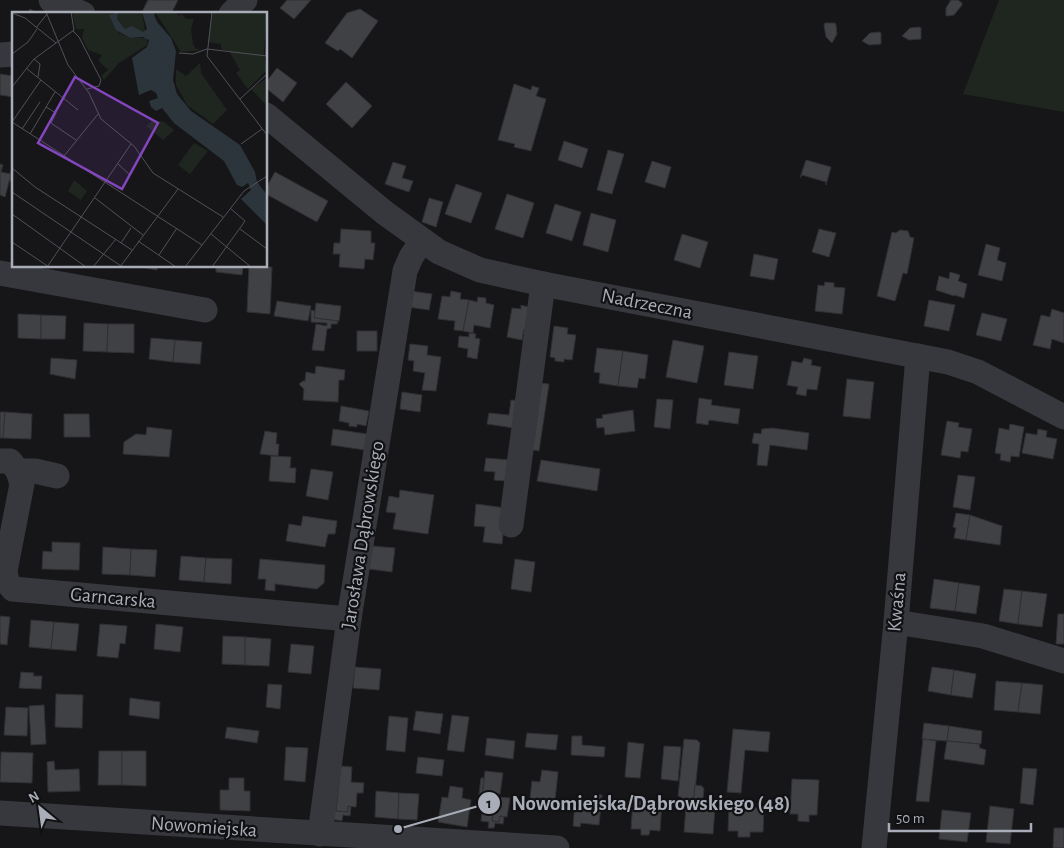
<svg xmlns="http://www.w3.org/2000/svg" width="1064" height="848" viewBox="0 0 1064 848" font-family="'Alegreya Sans',sans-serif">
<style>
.green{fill:#1e261f}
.building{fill:#404145;stroke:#303034}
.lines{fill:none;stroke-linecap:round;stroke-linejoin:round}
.minor{stroke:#37383d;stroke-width:25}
.labels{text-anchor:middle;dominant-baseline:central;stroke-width:4.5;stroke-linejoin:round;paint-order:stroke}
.street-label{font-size:20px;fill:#a8adb8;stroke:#111113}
.inset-river{fill:none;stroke:#2c353c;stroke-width:2.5}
.inset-road{fill:none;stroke:#505258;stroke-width:1}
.view{fill:#8446be;fill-opacity:0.15;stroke:#8446be;stroke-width:2.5}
.inset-edge{fill:none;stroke:#a8adb8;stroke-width:2.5}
.leader{fill:none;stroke:#a8adb8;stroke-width:2}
.callout-dot{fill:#a8adb8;stroke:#111113;stroke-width:2}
.mark-label{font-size:15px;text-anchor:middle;font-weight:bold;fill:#111}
.callout-label{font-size:21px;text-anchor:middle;font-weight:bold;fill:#a8adb8;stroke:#111113;stroke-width:4.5;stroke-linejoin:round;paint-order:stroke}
</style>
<rect width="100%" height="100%" fill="#161618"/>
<!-- green -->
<polygon class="green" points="999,0 1064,0 1064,112 963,94"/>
<!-- building -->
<g class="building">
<polygon points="148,0 178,0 171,14 146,14 142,12"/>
<polygon points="287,0 311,0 294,19 280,8"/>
<polygon points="951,0 958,0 962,3 962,5 954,15 946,16 946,8"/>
<polygon points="30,9 40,14 27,14"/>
<polygon points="360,9 378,21 352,58 340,49 338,51 325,43 347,13"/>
<polygon points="825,23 835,23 836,25 837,34 832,43 826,37 824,25"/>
<polygon points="919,27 921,28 921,39 909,40 902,36 910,28"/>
<polygon points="879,32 881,33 881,44 869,45 862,41 870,33"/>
<polygon points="277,68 297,83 283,102 266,88 266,82"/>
<polygon points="0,74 14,76 14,97 0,95"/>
<polygon points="346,82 372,106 352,128 326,104"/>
<polygon points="514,84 531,90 532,86 539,88 536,96 546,99 531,151 514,147 515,144 498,140"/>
<polygon points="564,141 588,149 582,168 558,160"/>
<polygon points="608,150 624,154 612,194 597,190"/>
<polygon points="806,160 831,167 826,185 826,182 802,175 800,178"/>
<polygon points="652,161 671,167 665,188 645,182"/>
<polygon points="393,162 406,166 402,178 413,181 409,192 385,184"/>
<polygon points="13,163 14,163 14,181 9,180"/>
<polygon points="0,164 3,165 1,172 11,174 5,197 0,195"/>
<polygon points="275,172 328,201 317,222 266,194 266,188"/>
<polygon points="456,184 482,193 471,223 445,214"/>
<polygon points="507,194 534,203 523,238 495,229"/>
<polygon points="429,198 443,202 436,227 422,222"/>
<polygon points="555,204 581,212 572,241 546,233"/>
<polygon points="591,213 616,220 608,252 583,245"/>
<polygon points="341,229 371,231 371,243 375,243 373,260 365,259 364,269 339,267 340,254 333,254 334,243 340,243"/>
<polygon points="819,229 836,233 829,257 812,252"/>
<polygon points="900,230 908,231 910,237 914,238 907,274 903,273 895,301 877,296 892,232 896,233"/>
<polygon points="682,234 708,242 700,268 674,260"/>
<polygon points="986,244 1000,248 997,260 1006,263 1002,281 978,275"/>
<polygon points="754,254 778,259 774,280 750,276"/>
<polygon points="134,266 157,266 157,270"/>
<polygon points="216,266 243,266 242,275 216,272"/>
<polygon points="249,266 272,267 270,314 247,312"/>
<polygon points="950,272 960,275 958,281 967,284 964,298 954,295 954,296 936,290 939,276 949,279"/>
<polygon points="825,282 834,283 834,287 845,288 842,314 815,311 818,285 824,286"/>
<polygon points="411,291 432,294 429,310 408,307"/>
<polygon points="451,291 461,293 460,299 469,300 463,331 454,330 455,321 438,319 442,296 450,297"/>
<polygon points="478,297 486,298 486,303 494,305 490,328 474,325 473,333 463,331 469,300 477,302"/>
<polygon points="929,300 955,305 949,331 924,326"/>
<polygon points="277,301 311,306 308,321 274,316"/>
<polygon points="316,303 341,306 339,321 314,318"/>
<polygon points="521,305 528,307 531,330 524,329 522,340 507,337 512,308 521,309"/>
<polygon points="1052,309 1064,313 1064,343 1052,339 1050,349 1033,345 1041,315 1050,317"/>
<polygon points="311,310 315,311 314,318 338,321 337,324 331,324 331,328 327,329 324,351 312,350 316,324 327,326 327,323 311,322"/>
<polygon points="982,313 1007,319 1001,341 976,335"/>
<polygon points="18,314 41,315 41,339 18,338"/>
<polygon points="41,315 66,316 65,339 41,339"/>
<polygon points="84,323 108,324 107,352 83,351"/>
<polygon points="108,324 134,324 134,353 107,352"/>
<polygon points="554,326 568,328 567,334 576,335 572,360 564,359 564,362 555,361 555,358 550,357"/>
<rect x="357" y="331" width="20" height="20"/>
<polygon points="469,333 476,334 475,338 480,339 477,359 467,357 468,349 458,347 459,336 469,337"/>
<polygon points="151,338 175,340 173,362 149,359"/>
<polygon points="175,340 202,342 200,364 173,362"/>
<polygon points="673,340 704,346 697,383 666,377"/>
<polygon points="410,344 428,346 427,355 441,357 436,391 422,390 425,373 413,371 414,361 408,360"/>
<polygon points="597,348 623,351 618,386 599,383 600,373 594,372"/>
<polygon points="623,351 648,355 645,379 639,378 637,388 618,386"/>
<polygon points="729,352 758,356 753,389 724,385"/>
<polygon points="51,358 77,360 75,379 50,374"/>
<polygon points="804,358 812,360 811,365 821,367 817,390 807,389 806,396 796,394 798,387 787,385 792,361 802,363"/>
<polygon points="316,366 345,370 344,380 339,380 338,402 303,400 304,389 299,384 303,381 305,381 306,372 315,374"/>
<polygon points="847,379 874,382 870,419 843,416"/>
<polygon points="537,383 549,384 539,451 528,449"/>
<polygon points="402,392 422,395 420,412 400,409"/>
<polygon points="699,398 712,400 711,405 740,409 738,424 709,420 708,425 696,423"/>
<polygon points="657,399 673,400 670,429 654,427"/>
<polygon points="511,400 524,401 520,429 487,424 489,413 509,415"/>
<polygon points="341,406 369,411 366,426 357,424 357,427 349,426 349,423 339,421"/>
<polygon points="633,410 635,431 605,435 604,427 597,428 596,419 603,418 602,415"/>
<polygon points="0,412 5,412 3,438 0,438"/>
<polygon points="5,412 32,414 31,439 3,438"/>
<polygon points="64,414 89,414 90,437 64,437"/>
<polygon points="947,421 959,423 958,427 972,429 968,452 961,451 960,458 941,455"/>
<polygon points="1010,424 1024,427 1019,457 1011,456 1010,462 1000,460 1001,454 995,453 999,428 1009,430"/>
<polygon points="147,427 172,430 169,457 123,454 124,442 136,434 146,435"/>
<polygon points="772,428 809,433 807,450 770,445 767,466 757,465 759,444 752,443 754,433 761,434 762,429"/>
<polygon points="333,429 367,434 365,450 331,445"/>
<polygon points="1038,429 1047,431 1046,437 1057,439 1053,459 1022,453 1026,433 1037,435"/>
<polygon points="265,431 277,433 276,444 279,444 278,456 260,454"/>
<polygon points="271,456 291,457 290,468 296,468 295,483 269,481"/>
<polygon points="486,458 510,460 505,481 494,480 495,472 484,471"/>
<polygon points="541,460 600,469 597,491 537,481"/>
<polygon points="311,469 333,472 328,500 306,496"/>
<polygon points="958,475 975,477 970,510 953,507"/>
<polygon points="400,490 434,495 428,534 393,529 396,513 386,512 389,496 399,498"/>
<polygon points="476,504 506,508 502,544 483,542 485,527 474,526"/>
<polygon points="956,513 970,515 966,540 954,538 956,528 953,527"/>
<polygon points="970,515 1002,526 1000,545 966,540"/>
<polygon points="303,516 337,521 335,534 328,534 325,547 286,541 289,524 301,526"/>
<polygon points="52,542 80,543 79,570 42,569 43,551 52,552"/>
<polygon points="372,546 395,548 392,572 369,569"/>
<polygon points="103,547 131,549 130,575 102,574"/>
<polygon points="131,549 157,550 155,577 130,575"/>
<polygon points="181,556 206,558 204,582 179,580"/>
<polygon points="206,558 232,559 231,584 204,582"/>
<polygon points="260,559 325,565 324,583 317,589 275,584 275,591 265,590 266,579 258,579"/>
<polygon points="515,559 535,562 531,592 511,589"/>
<polygon points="934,579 959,583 955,611 930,608"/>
<polygon points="959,583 980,586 976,614 955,611"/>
<polygon points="1004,589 1022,591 1018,624 999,621"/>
<polygon points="1022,591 1047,594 1042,627 1018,624"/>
<polygon points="1058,614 1064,614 1064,644 1056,644"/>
<polygon points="0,616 10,617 7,645 0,644"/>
<polygon points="31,620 54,622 51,649 29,647"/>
<polygon points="54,622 79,624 76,651 51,649"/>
<polygon points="100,624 127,626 125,644 120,643 118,658 97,656"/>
<polygon points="156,624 183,627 180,652 154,649"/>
<polygon points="223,636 245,637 245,665 222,664"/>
<polygon points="245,637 271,639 269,666 245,665"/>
<polygon points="291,644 314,646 311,674 288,672"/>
<polygon points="355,667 381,669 379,690 353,688"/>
<polygon points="932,667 954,670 951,695 928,691"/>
<polygon points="954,670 976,674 972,698 951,695"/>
<polygon points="21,672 34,673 33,676 42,676 41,689 19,688"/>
<polygon points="996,681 1022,683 1018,712 994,710"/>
<polygon points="1022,683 1043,685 1040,714 1018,712"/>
<polygon points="268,684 282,685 280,709 266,707"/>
<polygon points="56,694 83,695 82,728 55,727"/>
<polygon points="130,698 160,702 159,719 129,715"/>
<polygon points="44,705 46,744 31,745 29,706"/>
<polygon points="6,707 28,708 27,736 4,735"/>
<polygon points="416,711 443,714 440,734 413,730"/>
<polygon points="452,715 469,717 464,752 447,750"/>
<polygon points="389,716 408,718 405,752 386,750"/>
<polygon points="924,723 949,726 947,741 922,739"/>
<polygon points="949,726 982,731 981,744 947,741"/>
<polygon points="227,727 259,731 257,743 225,738"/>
<polygon points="733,729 770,732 768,752 745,750 741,793 727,792"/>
<polygon points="527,733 558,735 556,750 525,747"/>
<polygon points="572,736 582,736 582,745 605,747 604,757 571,755"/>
<polygon points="487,738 515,741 513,759 485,755"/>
<polygon points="684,739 697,740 700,743 694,800 689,800 688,802 682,801 683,798 678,796"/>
<polygon points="923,739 936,741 929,802 916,801"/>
<polygon points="947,741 979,744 980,748 986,750 984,765 944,759"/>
<polygon points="628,742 644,744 640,778 625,777"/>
<polygon points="664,746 681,747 678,781 661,779"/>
<polygon points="286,747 308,748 305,782 284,780"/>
<polygon points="99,751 122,751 122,785 98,785"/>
<polygon points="122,751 146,751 146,786 122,785"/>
<polygon points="1,752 33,753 32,783 0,782"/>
<polygon points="418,757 444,760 442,776 416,773"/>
<polygon points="54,761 55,770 79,769 80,791 48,792 47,762"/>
<polygon points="341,766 352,767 351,782 364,783 363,793 357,793 356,807 348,806 348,812 336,811"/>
<polygon points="1023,768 1037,769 1033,805 1020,803"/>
<polygon points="542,770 558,772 554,810 529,807 532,781 540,782"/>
<polygon points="485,771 503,773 500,794 496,794 496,797 510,798 507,817 500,816 499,822 492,821 493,815 486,815 487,796 482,796"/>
<polygon points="229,778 244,778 244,791 250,791 250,811 220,810 220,790 229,790"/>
<polygon points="481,778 484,778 482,796 487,796 486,815 493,815 492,821 499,822 500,816 504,817 503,824 495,823 494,828 488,828 489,822 481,821 483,803 478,802"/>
<polygon points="792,779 819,780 817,815 809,815 809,822 798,821 798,814 790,814"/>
<polygon points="695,785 702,786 704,789 702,807 715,808 713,834 684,832 686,806 693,806"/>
<polygon points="450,786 463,788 462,798 471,800 467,827 438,822 442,797 448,798"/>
<polygon points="376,791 399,793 398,819 375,817"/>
<polygon points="399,793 419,794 417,820 398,819"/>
<polygon points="593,794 602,795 599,825 581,823 580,827 573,826 575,803 591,805"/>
<polygon points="633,800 662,802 660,831 650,830 649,835 641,835 641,829 631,829"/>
<polygon points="729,801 741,801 741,807 764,808 763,832 750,832 750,837 738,837 738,831 728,831"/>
<polygon points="336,805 336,811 348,812 348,806 351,807 350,816 343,815 342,821 331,819"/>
<polygon points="990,806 1014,809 1010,844 986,842"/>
<polygon points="942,810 971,813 967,842 939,839"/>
<polygon points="1054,828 1064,828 1064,848 1053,848"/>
</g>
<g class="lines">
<!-- minor -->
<g class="minor">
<polyline points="51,0 83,14"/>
<polyline points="231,14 245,0"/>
<polyline points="0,55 14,54"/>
<polyline points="266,115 385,213 439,252 480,270 543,284 948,362 978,372 1064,417"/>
<polyline points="0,273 205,310"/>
<polyline points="0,461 10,461 18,471 22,484 5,571 7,582 13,589 349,619"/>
<polyline points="18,471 35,471 57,476"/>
<polyline points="511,525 543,284"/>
<polyline points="896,622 983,636 1064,661"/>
<polyline points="0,813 557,848"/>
<polyline points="320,834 349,619 405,271 411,257 422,241"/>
<polyline points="874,848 896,622 918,356"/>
</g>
</g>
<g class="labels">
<!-- street labels -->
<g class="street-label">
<text transform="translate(647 304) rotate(11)">Nadrzeczna</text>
<text transform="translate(363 535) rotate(-81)">Jarosława Dąbrowskiego</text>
<text transform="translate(113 598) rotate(5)">Garncarska</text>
<text transform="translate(897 602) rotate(-85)">Kwaśna</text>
<text transform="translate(204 827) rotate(4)">Nowomiejska</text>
</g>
</g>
<!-- overview -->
<g transform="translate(12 12)">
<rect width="255" height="255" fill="#161618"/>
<path d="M 60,0 L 103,0 L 98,3 L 107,21 L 118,26 L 135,26 L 135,33 L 107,51 L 92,68 L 89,64 L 96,58 L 86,48 L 90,43 L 76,38 L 70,26 L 72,17 L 64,17 ZM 106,0 L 130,0 L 133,20 L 113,17 L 105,7 ZM 143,0 L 165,0 L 166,4 L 170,2 L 174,7 L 182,7 L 179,17 L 181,32 L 184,37 L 190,38 L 169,40 ZM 200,0 L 255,0 L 252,42 L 255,58 L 236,77 L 224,61 L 228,58 L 217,39 L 209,37 L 209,32 L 196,30 ZM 188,51 L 189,61 L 215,98 L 201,112 L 175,93 L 164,73 L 164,57 L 174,64 ZM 255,66 L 255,89 L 253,92 L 239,77 ZM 141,108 L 152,110 L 162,118 L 151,128 L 134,114 ZM 182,131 L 196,139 L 178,162 L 166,153 ZM 62,168 L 75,179 L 69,188 L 56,179 Z" fill="#1e261f"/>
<path d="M 106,0 L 105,7 L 113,17 L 120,14 L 131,20 L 135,17 L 130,0 L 141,0 L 145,10 L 159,26 L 164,39 L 161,68 L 165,82 L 179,99 L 228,133 L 243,160 L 245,171 L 255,182 L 255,213 L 229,187 L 239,178 L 236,171 L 230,175 L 225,173 L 212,149 L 162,111 L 150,96 L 144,99 L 139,95 L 137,89 L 146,86 L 144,81 L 139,78 L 127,83 L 120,46 L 135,35 L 137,28 L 131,25 L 118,26 L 104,18 L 97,3 Z" fill="#2c353c"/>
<path class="inset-river" d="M 141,0 L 141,10 L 159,34 L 154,47 L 159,74 L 170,96 L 222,134 L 255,188"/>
<path class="inset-road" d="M 34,0 L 56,53 L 77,81 L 89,107 L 122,134 L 141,161 L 211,205M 200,0 L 195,44 L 255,123M 0,1 L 13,6 L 44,31 L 62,18 L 59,0M 24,16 L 35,2M 61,19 L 67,25 L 89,68 L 87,74 L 75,77M 167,41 L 181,42 L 195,37 L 255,44M 0,42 L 16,30 L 25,17M 254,43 L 255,26M 22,47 L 28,52 L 26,65M 14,56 L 66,98M 0,75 L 22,47 L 44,31M 228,87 L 255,62M 34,95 L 44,101 L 39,111 L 64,128M 0,110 L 190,233M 0,110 L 29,68M 10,117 L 28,90M 18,122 L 43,80M 229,132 L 250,117M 52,144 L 86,102M 106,152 L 118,163M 0,156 L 23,175 L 120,238M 0,180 L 109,254M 83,186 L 131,223M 0,202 L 74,255M 228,217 L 255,237M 199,222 L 239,255M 126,229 L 164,255M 0,230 L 37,255M 109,231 L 119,216M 147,243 L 165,216M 35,255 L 119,132M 81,255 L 104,227M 108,255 L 166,177M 173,255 L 232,179 L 255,164M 200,255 L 233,209 L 218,196"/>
<path class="view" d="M 63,65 L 146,111 L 110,177 L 26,131 Z"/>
<rect width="255" height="255" class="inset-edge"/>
</g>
<!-- callouts -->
<path class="leader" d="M398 829L489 803"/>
<g class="callout-dot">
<circle cx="398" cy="829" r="5"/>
<circle cx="489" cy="803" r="12"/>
</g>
<g class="mark-label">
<text x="489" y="808">1</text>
</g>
<g class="callout-label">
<text x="651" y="810">Nowomiejska/Dąbrowskiego (48)</text>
</g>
<!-- north arrow -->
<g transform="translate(40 808) rotate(331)" stroke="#111113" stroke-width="4" paint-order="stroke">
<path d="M0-4L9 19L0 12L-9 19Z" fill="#a8adb8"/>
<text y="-8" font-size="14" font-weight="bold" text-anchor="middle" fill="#a8adb8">N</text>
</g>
<!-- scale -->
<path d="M889 823v8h142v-8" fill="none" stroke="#a8adb8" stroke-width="2.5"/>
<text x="896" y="823" font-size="15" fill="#a8adb8" stroke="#111113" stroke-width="4" paint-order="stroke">50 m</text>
</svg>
